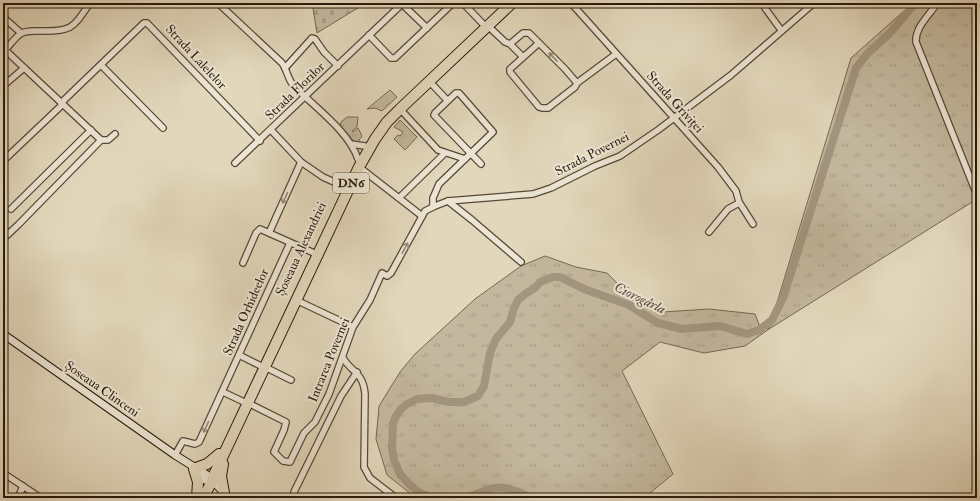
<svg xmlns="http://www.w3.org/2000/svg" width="980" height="501" viewBox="0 0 980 501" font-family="'IM FELL Double Pica',serif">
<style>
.grass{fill:url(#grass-tufts);stroke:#766854}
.cemetery{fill:url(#cemetery-stones);stroke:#766854}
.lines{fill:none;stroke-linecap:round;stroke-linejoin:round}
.river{stroke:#a3967f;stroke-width:8}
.street-casing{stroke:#574837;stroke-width:8}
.secondary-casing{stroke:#29190b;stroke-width:9}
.highway-casing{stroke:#29190b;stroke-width:12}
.street{stroke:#ece5d3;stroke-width:5.5}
.secondary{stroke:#ece5d3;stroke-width:7}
.highway{stroke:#e2d7bb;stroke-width:10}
.oneway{stroke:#948979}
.labels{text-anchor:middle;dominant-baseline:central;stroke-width:4;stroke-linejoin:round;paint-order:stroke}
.shield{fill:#ece5d3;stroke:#645647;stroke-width:1}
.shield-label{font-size:12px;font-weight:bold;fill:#29190b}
.street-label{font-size:13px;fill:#29190b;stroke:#ece5d3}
.water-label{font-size:14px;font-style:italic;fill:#5a4b39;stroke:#ece5d3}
</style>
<defs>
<pattern id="grass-tufts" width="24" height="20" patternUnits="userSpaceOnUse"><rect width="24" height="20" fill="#c3b79d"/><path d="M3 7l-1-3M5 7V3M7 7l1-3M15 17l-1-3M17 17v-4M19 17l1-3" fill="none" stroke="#a89d86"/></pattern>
<pattern id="cemetery-stones" width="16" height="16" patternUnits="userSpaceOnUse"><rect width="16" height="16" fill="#c3b79d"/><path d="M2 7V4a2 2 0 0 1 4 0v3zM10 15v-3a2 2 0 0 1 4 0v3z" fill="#a89d86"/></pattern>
</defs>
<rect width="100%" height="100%" fill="#e2d7bb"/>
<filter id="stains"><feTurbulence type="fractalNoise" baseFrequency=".005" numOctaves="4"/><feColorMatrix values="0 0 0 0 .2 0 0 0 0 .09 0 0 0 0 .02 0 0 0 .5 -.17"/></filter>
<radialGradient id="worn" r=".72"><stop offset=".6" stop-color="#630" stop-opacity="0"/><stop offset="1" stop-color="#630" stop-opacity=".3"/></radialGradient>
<!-- grass -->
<g class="grass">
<polygon points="913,3 977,3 977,199 769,329 745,346 704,353 660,342 622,371 673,474 644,498 507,498 500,495 495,498 416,498 387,475 376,439 379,406 400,372 415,354 475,299 521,266 545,256 576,267 607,273 633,299 663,312 709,309 755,314 760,327 769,329 851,58"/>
<polygon points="390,90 397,97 382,111 375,108 367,109"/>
<polygon points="347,117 358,117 357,127 352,131 353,132 358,128 362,136 357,143 356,143 340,127 341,122"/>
<polygon points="400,120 417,137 405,150 394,139 398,135 400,136 403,132 394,127"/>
</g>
<!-- cemetery -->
<polygon class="cemetery" points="312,3 366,3 317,33"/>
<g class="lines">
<!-- river -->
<g class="river">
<polyline points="432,498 418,492 408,483 400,474 394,460 392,448 393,424 396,416 401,409 407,404 417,399 432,398 449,402 464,402 478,396 484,386 490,353 496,339 510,322 514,308 518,300 525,294 535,288 540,282 553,277 560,277 584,289 629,305 658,323 670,326 681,329 720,326 747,334 759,330 772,320 783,298 856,68 868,53 889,34 912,7 914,3"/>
<path d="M 468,498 C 495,484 504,484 531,498"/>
</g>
<!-- street casing -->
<g class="street-casing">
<g id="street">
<path d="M 218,3 L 282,63 C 287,70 288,79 293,85 C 314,107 348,130 358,159"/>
<polyline points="401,3 427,28"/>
<polyline points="463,3 483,24"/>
<polyline points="571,3 718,167 736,191 739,202 753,224"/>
<path d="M 937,3 C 929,16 915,27 916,42 L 977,195"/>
<polyline points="765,8 781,30"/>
<polyline points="3,17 21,33"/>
<polyline points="488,26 505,42 510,44 523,57"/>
<polyline points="369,35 391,58 395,58 453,3"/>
<polyline points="539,43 510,69 510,72 539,107 542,108 548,108 575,87 577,83 616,54"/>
<polyline points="510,44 523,33 529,33 565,69 577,83"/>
<polyline points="3,48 101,140 108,140 115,134"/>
<path d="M 5,50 C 10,45 16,36 22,33 C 28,30 34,31 40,31 C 72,32 73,28 90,3"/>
<polyline points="101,65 163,128"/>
<polyline points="285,68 312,38 315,39 324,52 338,66"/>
<polyline points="429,81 447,100"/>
<polyline points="3,86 24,68"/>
<polyline points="61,103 144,23 147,23 260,141"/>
<polyline points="400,109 438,150 465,159"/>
<polyline points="271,130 301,162 323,177 345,187"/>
<polyline points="351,144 365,146"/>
<polyline points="3,161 63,104"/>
<polyline points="235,163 403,3"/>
<polyline points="359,167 422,216"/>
<polyline points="399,198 445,153"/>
<polyline points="448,201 472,220 521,262"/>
<polyline points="433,206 433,198 439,184 493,132 459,93 456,93 435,113 434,115 481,164"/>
<polyline points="11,209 91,130"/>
<polyline points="709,232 728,209 739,203"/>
<polyline points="269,233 301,162"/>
<polyline points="3,239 18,225 101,140"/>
<polyline points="243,263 256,233 260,229 314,253"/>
<polyline points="296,300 353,327"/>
<polyline points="239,355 261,366"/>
<path d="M 343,358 C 352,373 363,372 365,394 L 364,467 L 370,478 L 396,498"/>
<polyline points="265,367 291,380"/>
<polyline points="223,392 244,402"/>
<polyline points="248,403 286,422 284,430 274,452 283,461 290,462 304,433 315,422 329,394 353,327 370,300 382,273 387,276 391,273 425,211 435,206 448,201 533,194 551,188 595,166 620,156 658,130 731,75 814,3"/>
<polyline points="175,455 183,441 195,444 199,442 290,243"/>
<polyline points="3,473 41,498"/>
<polyline points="294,492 341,396 357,372"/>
<polyline points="18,498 23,486"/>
</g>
</g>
<!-- secondary casing -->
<g class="secondary-casing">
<g id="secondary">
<polyline points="3,334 175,455 207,475"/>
<polyline points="196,472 205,480"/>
<polyline points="213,481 229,498"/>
</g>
</g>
<!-- highway casing -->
<g class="highway-casing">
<g id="highway">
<polyline points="223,464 221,476 224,493"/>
<polyline points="196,468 207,464 219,454"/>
<polyline points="194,469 198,482 197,498"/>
<polyline points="203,498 211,483 214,480 213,477 359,167 375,139 387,122 400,109 512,3"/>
</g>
</g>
<!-- street -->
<use href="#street" class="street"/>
<!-- secondary -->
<use href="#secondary" class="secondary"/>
<!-- highway -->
<use href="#highway" class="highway"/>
</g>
<!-- one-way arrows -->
<defs><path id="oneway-shaft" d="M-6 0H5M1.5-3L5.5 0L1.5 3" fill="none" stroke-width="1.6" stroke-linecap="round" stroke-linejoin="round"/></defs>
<g class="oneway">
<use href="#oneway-shaft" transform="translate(553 57) rotate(-134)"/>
<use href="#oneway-shaft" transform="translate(285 198) rotate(115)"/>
<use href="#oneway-shaft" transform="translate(405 248) rotate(-62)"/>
<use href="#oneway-shaft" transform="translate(206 427) rotate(115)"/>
</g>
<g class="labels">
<!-- shield labels -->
<rect class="shield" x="333" y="173" width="36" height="20" rx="3"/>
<g class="shield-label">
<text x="351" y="183">DN6</text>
</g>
<!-- street labels -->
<g class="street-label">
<text transform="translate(196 57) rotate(47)">Strada Lalelelor</text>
<text transform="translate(295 91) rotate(-44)">Strada Florilor</text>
<text transform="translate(675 102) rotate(48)">Strada Griviței</text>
<text transform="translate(592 154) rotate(-27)">Strada Povernei</text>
<text transform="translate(301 249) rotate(-65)">Șoseaua Alexandriei</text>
<text transform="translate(246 312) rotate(-66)">Strada Orhideelor</text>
<text transform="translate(329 360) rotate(-68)">Intrarea Povernei</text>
<text transform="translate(102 389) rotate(35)">Șoseaua Clinceni</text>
</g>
<!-- water labels -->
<g class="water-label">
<text transform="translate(640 298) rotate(26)">Ciorogârla</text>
</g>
</g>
<!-- margin -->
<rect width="980" height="501" fill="none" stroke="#e2d7bb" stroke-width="16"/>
<rect x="4" y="4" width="972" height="493" fill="none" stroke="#29190b" stroke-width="2"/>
<rect x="8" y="8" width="964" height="485" fill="none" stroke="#29190b"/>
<rect width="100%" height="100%" filter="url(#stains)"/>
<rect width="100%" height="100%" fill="url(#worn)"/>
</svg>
